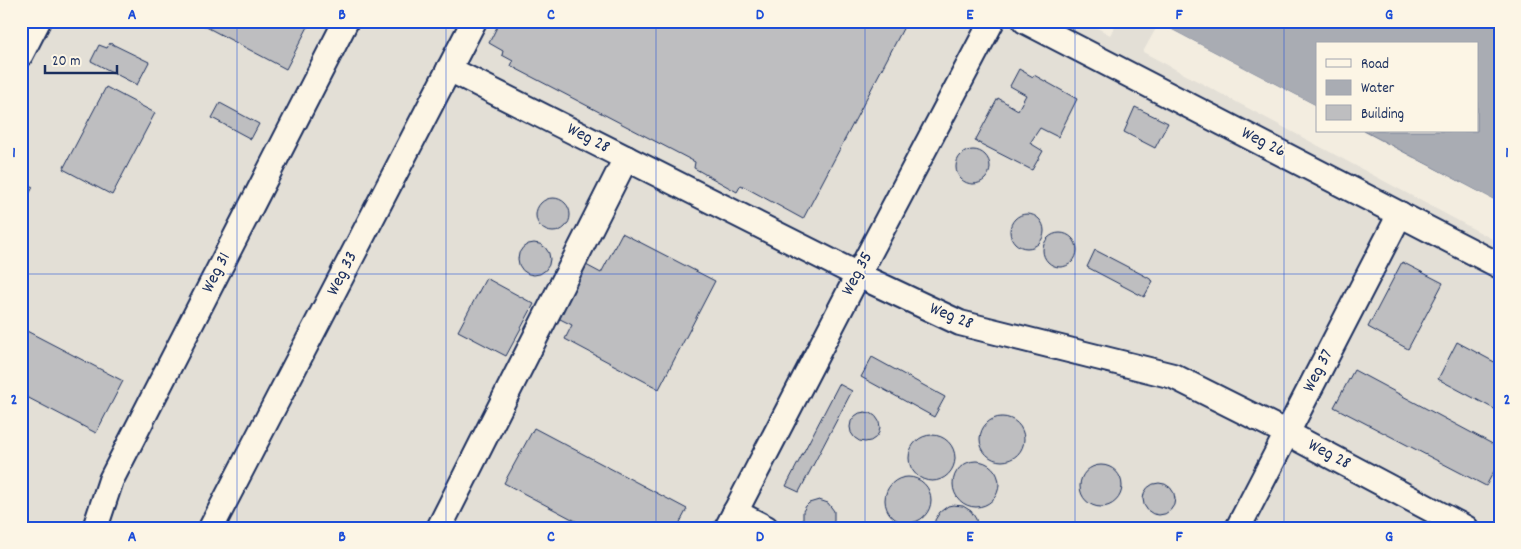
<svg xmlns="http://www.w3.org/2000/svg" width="1521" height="549" viewBox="0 0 1521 549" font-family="Dekko,sans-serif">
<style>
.built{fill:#e3dfd6}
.water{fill:#a9acb3;stroke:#707a91}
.pier{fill:#f3ede0}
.building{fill:#bebec0;stroke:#1b2f5e}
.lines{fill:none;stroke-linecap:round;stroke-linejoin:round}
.minor-casing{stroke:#1b2f5e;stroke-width:28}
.minor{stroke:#fcf5e5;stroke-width:24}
.grid{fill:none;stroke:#1d4ed8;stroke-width:1;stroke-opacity:0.55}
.labels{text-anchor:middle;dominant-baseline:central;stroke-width:4;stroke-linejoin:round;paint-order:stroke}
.street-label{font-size:18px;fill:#1b2f5e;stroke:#fcf5e5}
.neatline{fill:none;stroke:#1d4ed8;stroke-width:2}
.grid-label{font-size:16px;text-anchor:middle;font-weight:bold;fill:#1d4ed8}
</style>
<rect width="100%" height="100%" fill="#f3ede0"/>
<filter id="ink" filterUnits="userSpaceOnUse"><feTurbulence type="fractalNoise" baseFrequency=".02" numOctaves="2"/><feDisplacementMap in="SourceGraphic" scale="10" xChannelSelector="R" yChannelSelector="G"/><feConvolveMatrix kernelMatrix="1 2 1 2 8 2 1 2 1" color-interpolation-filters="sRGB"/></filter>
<g filter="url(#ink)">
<!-- built -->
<polygon class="built" points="21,21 1085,21 1110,35 1118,21 1160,21 1143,52 1496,241 1500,234 1500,528 21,528"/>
<!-- water -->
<polygon class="water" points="1160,21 1500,21 1500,203 1364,131 1477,131 1477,44 1317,44 1317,106 1159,23"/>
<!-- pier -->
<g class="pier">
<polygon points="1159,23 1317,106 1317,109 1158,25"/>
<polygon points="1414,158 1500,203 1500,206 1412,160"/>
</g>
<!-- building -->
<g class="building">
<polygon points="195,21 311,21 286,69"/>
<polygon points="500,21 907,21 803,219 741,185 737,192 694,168 695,162 511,66 513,61 502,55 503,51 489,43"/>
<polygon points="110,43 149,62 137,85 91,61 99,45 107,48"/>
<polygon points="1019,69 1033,77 1034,75 1077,99 1058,137 1040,128 1030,143 1043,151 1032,170 975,141 998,98 1018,110 1026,95 1010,86"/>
<polygon points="106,87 155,113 112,195 63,169"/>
<polygon points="220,103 259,124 251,139 212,118"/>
<polygon points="1135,107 1168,123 1155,148 1124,132"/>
<circle cx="973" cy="167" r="17"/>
<polygon points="21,181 33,187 21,209"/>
<circle cx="553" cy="215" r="17"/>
<circle cx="1027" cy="231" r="17"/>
<polygon points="622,233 715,281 659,389 565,339 572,325 558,318 586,265 601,273"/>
<circle cx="1060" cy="250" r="17"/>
<circle cx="534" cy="259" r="16"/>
<polygon points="1095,250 1147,277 1153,281 1144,297 1087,267"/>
<polygon points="1402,262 1443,283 1408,349 1368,327"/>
<polygon points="486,278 534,304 506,356 458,331"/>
<polygon points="21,328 123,381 96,433 21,394"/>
<polygon points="1457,342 1500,365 1500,412 1438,379"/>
<polygon points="872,357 945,397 934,417 861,377"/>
<polygon points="1354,370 1500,448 1500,460 1486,486 1334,407"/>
<polygon points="839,384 852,391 799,492 786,486"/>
<circle cx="865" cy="427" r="15"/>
<circle cx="1002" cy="439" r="22"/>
<polygon points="534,428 687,509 677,528 589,528 504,483"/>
<circle cx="932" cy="458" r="23"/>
<circle cx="976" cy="484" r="23"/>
<circle cx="1101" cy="486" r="21"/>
<circle cx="908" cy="500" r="23"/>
<circle cx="1159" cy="499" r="16"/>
<polygon points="819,500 828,503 834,511 834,521 829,528 808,528 803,521 803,511 806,506 809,503"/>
<polygon points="953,505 963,506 971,511 976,519 977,528 935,528 935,520 940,512 948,506"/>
<polygon points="882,521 893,522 903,528 870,528"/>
</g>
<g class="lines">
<!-- minor casing -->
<g class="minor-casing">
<g id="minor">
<polyline points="1025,21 1500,266"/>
<polyline points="21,54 38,21"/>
<polyline points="449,69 858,275 960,323 1173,376 1287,433 1466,528"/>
<polyline points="735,512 766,528"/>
<polyline points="95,528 111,480 346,21"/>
<polyline points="211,528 474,21"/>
<polyline points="439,528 626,158"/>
<polyline points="727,528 858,275 992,21"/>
<polyline points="1238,528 1400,214"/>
</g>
</g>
<!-- minor -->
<use href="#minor" class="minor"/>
</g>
</g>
<!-- grid -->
<path class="grid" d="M 237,21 L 237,528M 446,21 L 446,528M 656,21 L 656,528M 865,21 L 865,528M 1075,21 L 1075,528M 1284,21 L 1284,528M 21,274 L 1500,274"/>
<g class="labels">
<!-- street labels -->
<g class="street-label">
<text transform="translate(588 139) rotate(27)">Weg 28</text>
<text transform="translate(1263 143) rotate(27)">Weg 26</text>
<text transform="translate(217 273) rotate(-63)">Weg 31</text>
<text transform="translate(343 274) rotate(-63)">Weg 33</text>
<text transform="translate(858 274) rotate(-62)">Weg 35</text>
<text transform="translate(951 317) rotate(22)">Weg 28</text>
<text transform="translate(1319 371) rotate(-63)">Weg 37</text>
<text transform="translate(1329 455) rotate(28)">Weg 28</text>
</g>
</g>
<!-- margin -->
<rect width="1521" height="549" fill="none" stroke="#fcf5e5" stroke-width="55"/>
<!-- legend -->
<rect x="1316" y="42" width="162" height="90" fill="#fcf5e5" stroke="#a2a6af"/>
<rect x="1326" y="59" width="25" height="8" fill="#fcf5e5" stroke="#a2a6af"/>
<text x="1361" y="68" font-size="15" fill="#1b2f5e">Road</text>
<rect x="1326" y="80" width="25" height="15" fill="#a9acb3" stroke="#a2a6af"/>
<text x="1361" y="92" font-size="15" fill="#1b2f5e">Water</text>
<rect x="1326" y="105" width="25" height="15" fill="#bebec0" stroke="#a2a6af"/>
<text x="1361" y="118" font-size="15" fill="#1b2f5e">Building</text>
<!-- scale -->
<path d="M45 65v8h72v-8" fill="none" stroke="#1b2f5e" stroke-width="2.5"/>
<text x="52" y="65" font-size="15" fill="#1b2f5e" stroke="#fcf5e5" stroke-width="4" paint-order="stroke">20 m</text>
<rect x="28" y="28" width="1466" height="494" class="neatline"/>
<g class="grid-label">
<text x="132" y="19">A</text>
<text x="342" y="19">B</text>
<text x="551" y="19">C</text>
<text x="760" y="19">D</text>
<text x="970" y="19">E</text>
<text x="1179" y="19">F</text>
<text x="1389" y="19">G</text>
<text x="14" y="157">1</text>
<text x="1507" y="157">1</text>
<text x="14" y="404">2</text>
<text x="1507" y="404">2</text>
<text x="132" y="541">A</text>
<text x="342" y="541">B</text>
<text x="551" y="541">C</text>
<text x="760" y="541">D</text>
<text x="970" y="541">E</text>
<text x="1179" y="541">F</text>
<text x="1389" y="541">G</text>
</g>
</svg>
